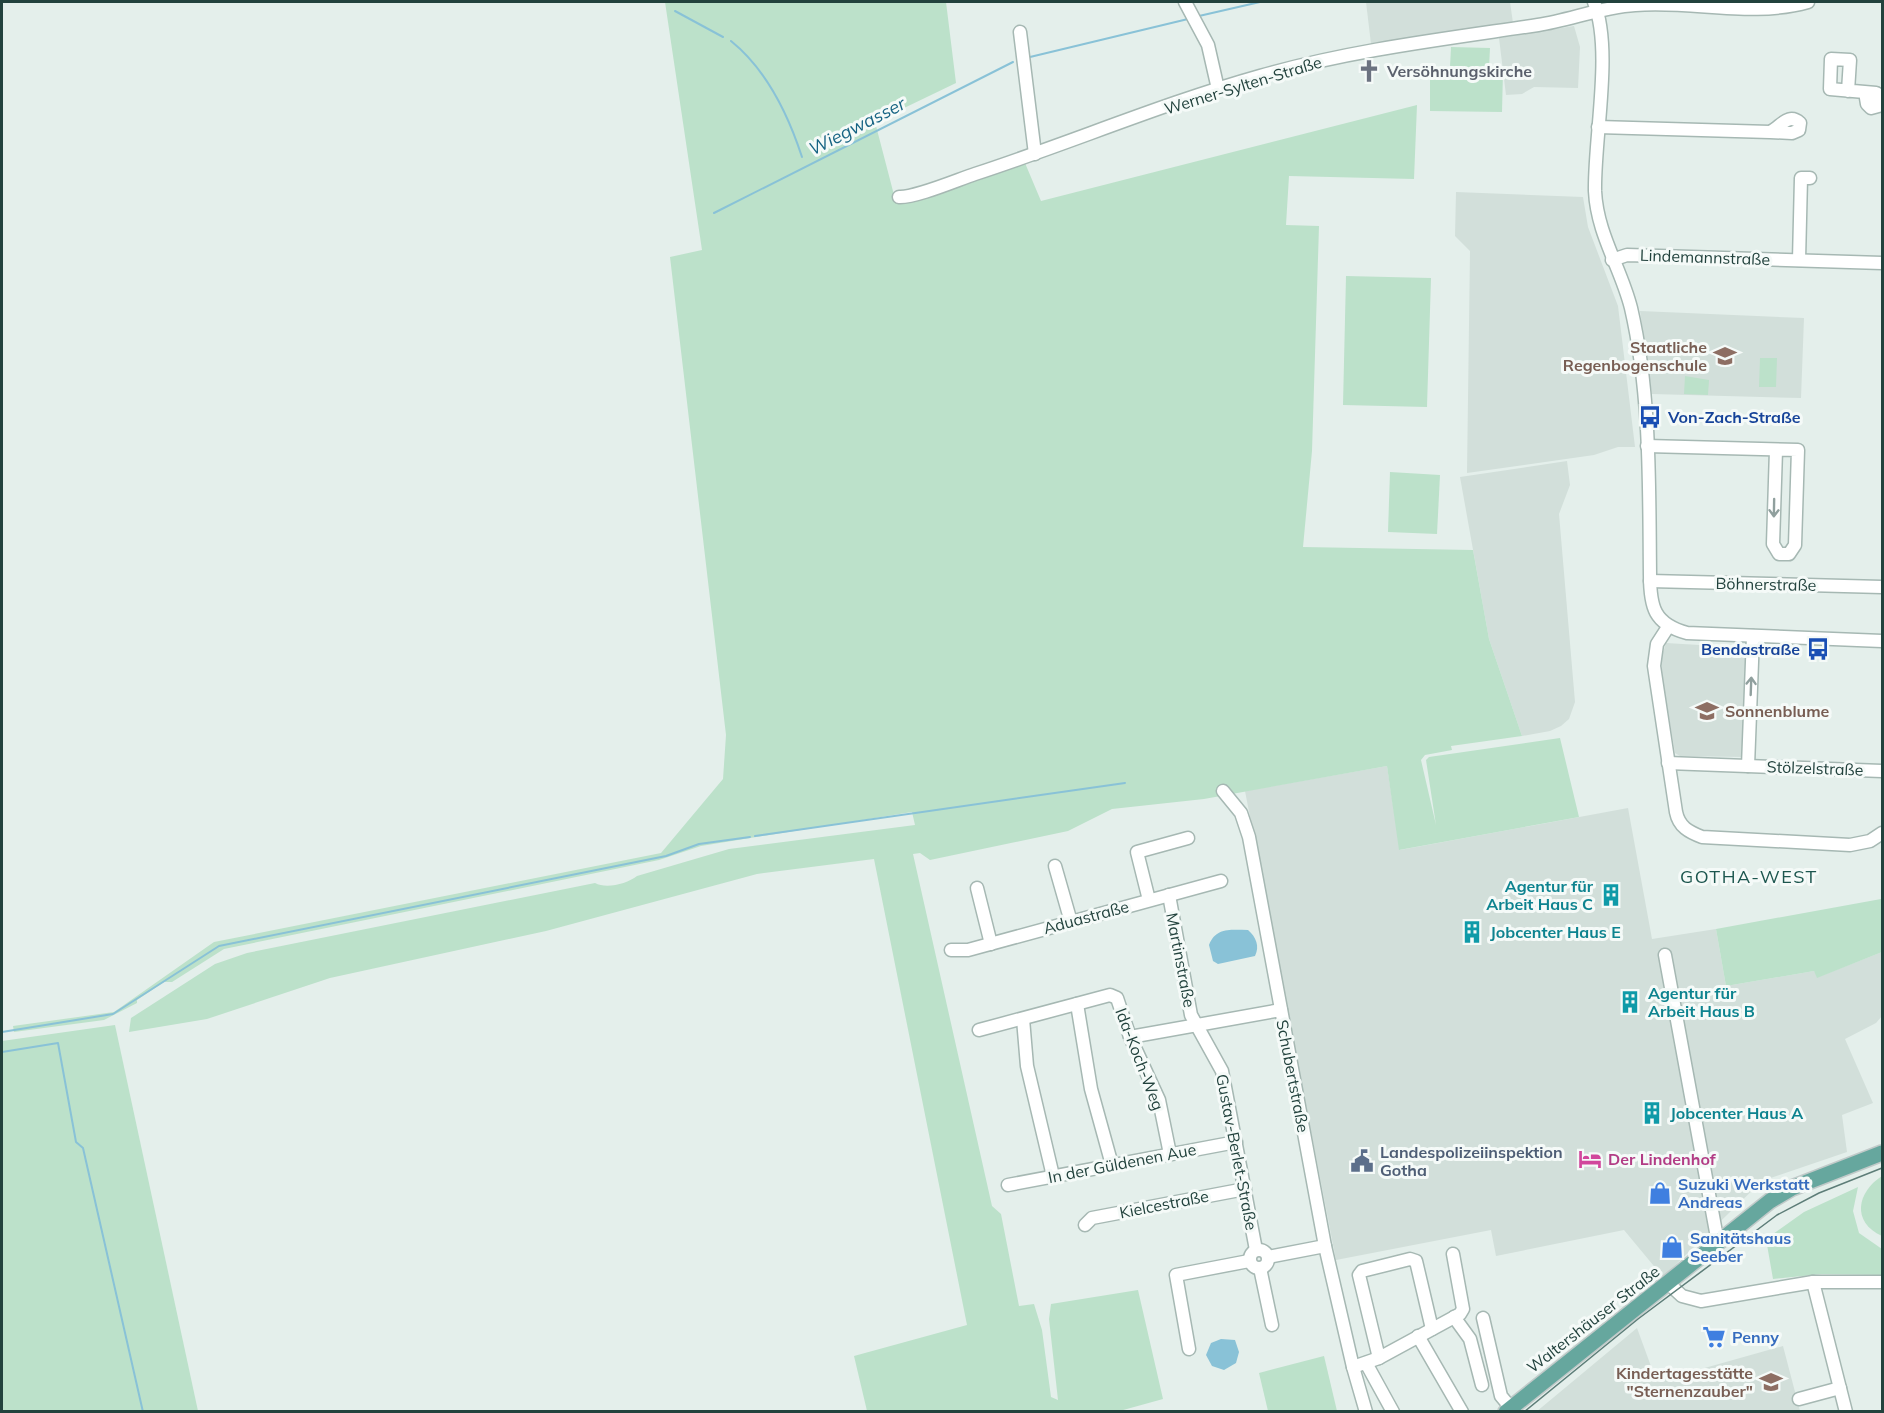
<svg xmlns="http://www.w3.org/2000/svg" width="1884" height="1413" viewBox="0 0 1884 1413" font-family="Mulish,sans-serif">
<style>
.built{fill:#d2dfda}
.green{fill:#bce1ca}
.water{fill:#89c2d7}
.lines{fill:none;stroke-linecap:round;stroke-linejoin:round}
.stream{stroke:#89c2d7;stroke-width:2}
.minor-casing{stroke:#a6b8b3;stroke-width:15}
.major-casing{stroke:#c1cac9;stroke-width:18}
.minor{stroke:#fff;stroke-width:12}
.major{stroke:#66a79e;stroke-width:15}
.tram{stroke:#5d7d78;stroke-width:1.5}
.oneway{stroke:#90a09e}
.labels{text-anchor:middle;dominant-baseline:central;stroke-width:6;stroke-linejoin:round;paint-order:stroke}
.worship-label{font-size:16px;font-weight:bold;fill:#5b616d;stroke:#f5faf8;text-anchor:start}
.street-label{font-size:16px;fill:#22423d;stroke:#f5faf8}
.education-label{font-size:16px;font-weight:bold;fill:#785e54;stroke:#f5faf8;text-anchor:end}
.transit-label{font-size:16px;font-weight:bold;fill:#164399;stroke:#f5faf8;text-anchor:start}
.culture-label{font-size:16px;font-weight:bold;fill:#0d838f;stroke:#f5faf8;text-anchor:start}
.service-label{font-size:16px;font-weight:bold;fill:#4e5e75;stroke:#f5faf8;text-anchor:start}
.hotel-label{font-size:16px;font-weight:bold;fill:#b23c85;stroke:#f5faf8;text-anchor:start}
.shop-label{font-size:16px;font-weight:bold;fill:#366cbe;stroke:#f5faf8;text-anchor:start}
.water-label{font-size:18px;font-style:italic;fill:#176483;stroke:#f5faf8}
.neighbourhood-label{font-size:18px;letter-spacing:1.5px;fill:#1c564e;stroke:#f5faf8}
</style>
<rect width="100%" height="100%" fill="#e4efeb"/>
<!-- built -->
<g class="built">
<polygon points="1366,2 1510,2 1513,23 1371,44"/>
<polygon points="1574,26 1580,47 1578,88 1534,87 1522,94 1506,95 1499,38"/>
<polygon points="1456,192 1583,197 1588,227 1618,306 1635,447 1618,447 1594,455 1467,473 1470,251 1455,236"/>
<polygon points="1640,311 1804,318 1801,398 1652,394"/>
<polygon points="1567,461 1570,485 1559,514 1575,702 1569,719 1561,726 1550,731 1522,736 1489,639 1460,477"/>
<polygon points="1666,643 1749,648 1743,757 1680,756 1675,753 1662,675 1661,659"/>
<polygon points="1387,766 1400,850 1628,808 1652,939 1716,929 1726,986 1814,971 1818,977 1882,952 1882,1016 1876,1023 1845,1039 1873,1103 1842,1115 1847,1152 1762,1181 1663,1277 1624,1230 1496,1256 1491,1230 1336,1260 1245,791"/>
<polygon points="1637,1328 1656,1380 1692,1371 1694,1374 1694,1371 1783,1346 1800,1411 1536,1412"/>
</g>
<!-- green -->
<g class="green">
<path d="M 665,2 L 946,2 L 956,83 L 875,122 L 894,195 L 1025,163 L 1041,201 L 1417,105 L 1414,179 L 1289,176 L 1286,225 L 1319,226 L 1312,451 L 1303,547 L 1473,550 L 1489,639 L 1522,736 L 1451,746 L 1452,750 L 1425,755 L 1421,760 L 1436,825 L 1426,760 L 1429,757 L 1560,738 L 1579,817 L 1399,850 L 1387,766 L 1204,799 L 1112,809 L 1068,831 L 930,860 L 920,853 L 913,854 L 992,1206 L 1001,1214 L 1019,1306 L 1034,1304 L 1042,1330 L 1051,1397 L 1058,1400 L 1049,1319 L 1051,1304 L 1138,1290 L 1163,1399 L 1116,1412 L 867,1411 L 854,1356 L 967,1325 L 874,859 L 757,874 L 546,931 L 330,978 L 207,1019 L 129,1032 L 131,1018 L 215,964 L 247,953 L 595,883 C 606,889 627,884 637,876 L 729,849 L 915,825 L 912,812 L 701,846 L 659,860 L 224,949 L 172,982 L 164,982 L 137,1000 L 137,1003 L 104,1020 L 14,1032 L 13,1026 L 114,1012 L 214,942 L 661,853 L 723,779 L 726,735 L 670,257 L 702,250 Z"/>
<polygon points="1451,47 1490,48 1489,68 1450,67"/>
<polygon points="1430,70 1503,71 1502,112 1430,111"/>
<polygon points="1346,276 1431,278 1427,407 1343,405"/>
<polygon points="1760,358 1777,358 1776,387 1759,387"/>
<polygon points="1685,376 1709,380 1708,395 1684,394"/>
<polygon points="1390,472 1440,475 1437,534 1388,532"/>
<polygon points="1881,899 1882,952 1817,978 1814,971 1726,986 1716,929"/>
<polygon points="115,1025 198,1411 2,1411 2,1041"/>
<path d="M 1882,1176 L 1882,1236 C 1851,1222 1857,1192 1882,1176 Z"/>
<polygon points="1858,1187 1853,1211 1859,1233 1882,1249 1882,1275 1822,1274 1773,1279 1766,1239 1804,1212"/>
<polygon points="1324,1356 1337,1411 1268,1411 1259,1373"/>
</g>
<!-- water -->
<g class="water">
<path d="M 1248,930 C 1256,937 1260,946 1255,956 L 1218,964 L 1213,961 L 1209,945 C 1216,927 1231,930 1248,930 Z"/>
<polygon points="1221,1339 1235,1340 1239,1352 1236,1363 1224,1370 1212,1366 1206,1355 1211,1343"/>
</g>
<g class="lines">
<!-- stream -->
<g class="stream">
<polyline points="675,11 723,37"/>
<polyline points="1199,16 1260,2"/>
<path d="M 731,41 C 767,70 788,114 802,157"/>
<polyline points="1030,57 1188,19"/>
<polyline points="714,213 1013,62"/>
<polyline points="755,836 1125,783"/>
<polyline points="2,1032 113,1014 219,946 666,856 699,844 750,837"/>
<polyline points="2,1052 58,1043 76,1142 83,1148 143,1412"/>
</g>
<!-- minor casing -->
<g class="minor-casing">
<g id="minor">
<polyline points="1185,2 1208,45 1218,89"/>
<path d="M 1594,2 C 1613,50 1594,137 1595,191 C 1597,234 1621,268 1631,308 C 1651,394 1649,487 1650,575 C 1650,607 1654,624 1687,633 L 1882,641"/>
<polyline points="1020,32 1035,154"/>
<polyline points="1848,91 1850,60 1831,59 1830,89 1876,93"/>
<polyline points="1878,94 1866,98 1867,104 1871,108 1882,105"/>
<path d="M 1598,127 L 1770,132 L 1792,133 L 1799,130 L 1800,123 C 1788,112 1781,127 1770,132"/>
<path d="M 899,197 C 915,198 957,180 975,174 C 1070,143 1164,103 1260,76 C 1351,50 1444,39 1538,25 C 1570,20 1602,7 1635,5 C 1692,0 1752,18 1808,2"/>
<polyline points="1612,260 1627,255 1882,263"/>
<polyline points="1799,260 1801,178 1810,178"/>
<polyline points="1647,446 1798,450 1795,545 1789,554 1779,554 1773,544 1776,450"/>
<polyline points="1650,581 1882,587"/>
<path d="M 1668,627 L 1657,644 L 1654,666 L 1676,812 C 1679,827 1689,832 1702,837 L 1850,845 L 1870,841 L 1882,833"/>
<polyline points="1668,763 1882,771"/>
<polyline points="1748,766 1753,636"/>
<polyline points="1223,791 1241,813 1249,837 1325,1246 1353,1367 1366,1412"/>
<polyline points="1055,866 1071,922"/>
<polyline points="977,888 991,944"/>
<polyline points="1169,895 1191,1015 1222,1071 1256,1250"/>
<polyline points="1149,900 1137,852 1188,838"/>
<polyline points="951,950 968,950 1221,881"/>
<polyline points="1665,955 1718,1243"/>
<polyline points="1077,1004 1091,1089 1112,1165"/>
<polyline points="1023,1019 1027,1066 1053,1176"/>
<polyline points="979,1030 1110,995 1117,998 1130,1037 1159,1100 1170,1154"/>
<polyline points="1130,1037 1281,1010"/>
<polyline points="1008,1185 1236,1142"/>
<polyline points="1085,1225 1092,1218 1245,1189"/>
<circle cx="1259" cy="1259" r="9"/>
<polyline points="1268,1257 1325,1246"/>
<polyline points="1260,1268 1272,1325"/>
<polyline points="1813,1282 1846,1412"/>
<polyline points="1668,1283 1682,1296 1701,1301 1813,1282 1882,1282"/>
<polyline points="1454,1317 1470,1339 1482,1385"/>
<polyline points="1483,1318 1501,1396 1511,1408"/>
<polyline points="1418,1336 1462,1412"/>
<polyline points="1189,1349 1176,1275 1249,1261"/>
<polyline points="1379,1358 1359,1275 1362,1271 1410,1259 1416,1261 1432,1329"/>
<polyline points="1366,1363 1393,1412"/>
<polyline points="1353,1367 1379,1358 1460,1314 1463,1309 1453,1254"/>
<polyline points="1799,1399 1840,1388"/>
</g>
</g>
<!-- major casing -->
<g class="major-casing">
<polyline id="major" points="1506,1412 1770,1201 1792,1188 1882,1153"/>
</g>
<!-- minor -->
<use href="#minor" class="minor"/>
<!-- major -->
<use href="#major" class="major"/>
<!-- tram -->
<polyline class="tram" points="1524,1412 1638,1319 1777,1215 1819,1193 1882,1168"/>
</g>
<!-- one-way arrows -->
<defs><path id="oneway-shaft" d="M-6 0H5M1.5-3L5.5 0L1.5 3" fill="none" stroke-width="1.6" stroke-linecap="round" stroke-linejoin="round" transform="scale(1.5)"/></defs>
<g class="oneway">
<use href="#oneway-shaft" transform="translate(1774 508) rotate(91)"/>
<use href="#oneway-shaft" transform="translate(1751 686) rotate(-88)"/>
</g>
<!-- icons -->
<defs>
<g id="church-bare" transform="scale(1.8)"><path d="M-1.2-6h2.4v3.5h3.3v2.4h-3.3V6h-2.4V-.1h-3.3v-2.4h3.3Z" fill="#6b7280" stroke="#f5faf8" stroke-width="2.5" paint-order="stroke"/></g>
<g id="school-bare" transform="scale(1.8)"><path d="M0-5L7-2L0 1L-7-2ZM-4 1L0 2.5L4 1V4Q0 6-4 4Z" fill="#8d6e63" stroke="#f5faf8" stroke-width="2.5" paint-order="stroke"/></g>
<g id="bus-bare" transform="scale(1.8)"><path d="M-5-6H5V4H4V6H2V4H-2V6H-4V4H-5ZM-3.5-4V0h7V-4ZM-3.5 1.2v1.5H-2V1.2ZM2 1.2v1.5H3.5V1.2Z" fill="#1a4fb4" stroke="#f5faf8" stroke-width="2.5" paint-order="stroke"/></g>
<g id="building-bare" transform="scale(1.8)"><path d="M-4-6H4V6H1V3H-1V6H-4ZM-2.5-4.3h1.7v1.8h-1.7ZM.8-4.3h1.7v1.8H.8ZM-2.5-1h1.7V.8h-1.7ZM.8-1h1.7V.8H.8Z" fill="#0f9aa8" stroke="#f5faf8" stroke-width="2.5" paint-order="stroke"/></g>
<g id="hotel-bare" transform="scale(1.8)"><path d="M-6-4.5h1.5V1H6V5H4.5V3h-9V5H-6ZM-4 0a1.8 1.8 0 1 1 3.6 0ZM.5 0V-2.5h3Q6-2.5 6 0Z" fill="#d1479c" stroke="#f5faf8" stroke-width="2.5" paint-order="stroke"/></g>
<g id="civic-bare" transform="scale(1.8)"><path d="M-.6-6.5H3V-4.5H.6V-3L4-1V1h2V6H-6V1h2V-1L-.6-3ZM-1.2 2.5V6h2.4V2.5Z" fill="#5c6f8a" stroke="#f5faf8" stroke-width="2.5" paint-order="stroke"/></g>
<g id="shop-bare" transform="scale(1.8)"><path d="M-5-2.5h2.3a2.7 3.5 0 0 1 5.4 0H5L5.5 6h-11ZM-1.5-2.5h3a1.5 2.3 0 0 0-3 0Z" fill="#3f7fe0" stroke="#f5faf8" stroke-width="2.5" paint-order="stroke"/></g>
<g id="supermarket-bare" transform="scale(1.8)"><path d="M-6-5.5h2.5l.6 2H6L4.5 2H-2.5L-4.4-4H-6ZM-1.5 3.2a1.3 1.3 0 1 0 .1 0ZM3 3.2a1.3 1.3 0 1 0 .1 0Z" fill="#3f7fe0" stroke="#f5faf8" stroke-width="2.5" paint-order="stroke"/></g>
</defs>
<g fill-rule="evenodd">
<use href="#church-bare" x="1369" y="71"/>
<use href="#school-bare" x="1725" y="356"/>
<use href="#bus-bare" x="1650" y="417"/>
<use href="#bus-bare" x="1818" y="649"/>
<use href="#school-bare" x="1707" y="711"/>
<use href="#building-bare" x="1611" y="895"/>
<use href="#building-bare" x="1472" y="932"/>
<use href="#building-bare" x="1630" y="1002"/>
<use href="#building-bare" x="1652" y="1113"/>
<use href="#hotel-bare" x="1590" y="1159"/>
<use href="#civic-bare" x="1362" y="1161"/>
<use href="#shop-bare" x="1660" y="1193"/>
<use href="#shop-bare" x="1672" y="1247"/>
<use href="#supermarket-bare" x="1714" y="1337"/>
<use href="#school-bare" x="1771" y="1382"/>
</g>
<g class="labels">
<!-- worship labels -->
<g class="worship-label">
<text x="1387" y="71">Versöhnungskirche</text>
</g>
<!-- street labels -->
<g class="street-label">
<text transform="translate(1243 85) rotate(-17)">Werner-Sylten-Straße</text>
<text transform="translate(1705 257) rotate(2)">Lindemannstraße</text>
<text transform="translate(1766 584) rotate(1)">Böhnerstraße</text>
<text transform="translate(1815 768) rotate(2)">Stölzelstraße</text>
<text transform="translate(1086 917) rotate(-15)">Aduastraße</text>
<text transform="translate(1181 960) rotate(79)">Martinstraße</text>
<text transform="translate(1140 1059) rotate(69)">Ida-Koch-Weg</text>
<text transform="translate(1293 1076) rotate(79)">Schubertstraße</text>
<text transform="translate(1237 1152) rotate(79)">Gustav-Berlet-Straße</text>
<text transform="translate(1122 1163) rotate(-11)">In der Güldenen Aue</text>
<text transform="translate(1164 1204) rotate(-11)">Kielcestraße</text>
<text transform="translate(1593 1319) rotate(-38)">Waltershäuser Straße</text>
</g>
<!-- education labels -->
<g class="education-label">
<text x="1707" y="347">Staatliche<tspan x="1707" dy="18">Regenbogenschule</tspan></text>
<text x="1725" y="711" text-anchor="start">Sonnenblume</text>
<text x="1753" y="1373">Kindertagesstätte<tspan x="1753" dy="18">"Sternenzauber"</tspan></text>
</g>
<!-- transit labels -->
<g class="transit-label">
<text x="1668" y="417">Von-Zach-Straße</text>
<text x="1800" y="649" text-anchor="end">Bendastraße</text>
</g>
<!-- culture labels -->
<g class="culture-label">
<text x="1593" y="886" text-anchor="end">Agentur für<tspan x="1593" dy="18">Arbeit Haus C</tspan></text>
<text x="1490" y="932">Jobcenter Haus E</text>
<text x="1648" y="993">Agentur für<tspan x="1648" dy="18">Arbeit Haus B</tspan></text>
<text x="1670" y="1113">Jobcenter Haus A</text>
</g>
<!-- service labels -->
<g class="service-label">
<text x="1380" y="1152">Landespolizeiinspektion<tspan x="1380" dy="18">Gotha</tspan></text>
</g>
<!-- hotel labels -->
<g class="hotel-label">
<text x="1608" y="1159">Der Lindenhof</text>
</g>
<!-- shop labels -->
<g class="shop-label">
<text x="1678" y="1184">Suzuki Werkstatt<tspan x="1678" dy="18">Andreas</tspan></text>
<text x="1690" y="1238">Sanitätshaus<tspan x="1690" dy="18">Seeber</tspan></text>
<text x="1732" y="1337">Penny</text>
</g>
<!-- water labels -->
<g class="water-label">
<text transform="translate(857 126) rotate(-27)">Wiegwasser</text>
</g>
<!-- neighbourhood labels -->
<g class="neighbourhood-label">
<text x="1749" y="876">GOTHA-WEST</text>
</g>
</g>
<!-- border -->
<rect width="1884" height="1413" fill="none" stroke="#22423d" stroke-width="6"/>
</svg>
